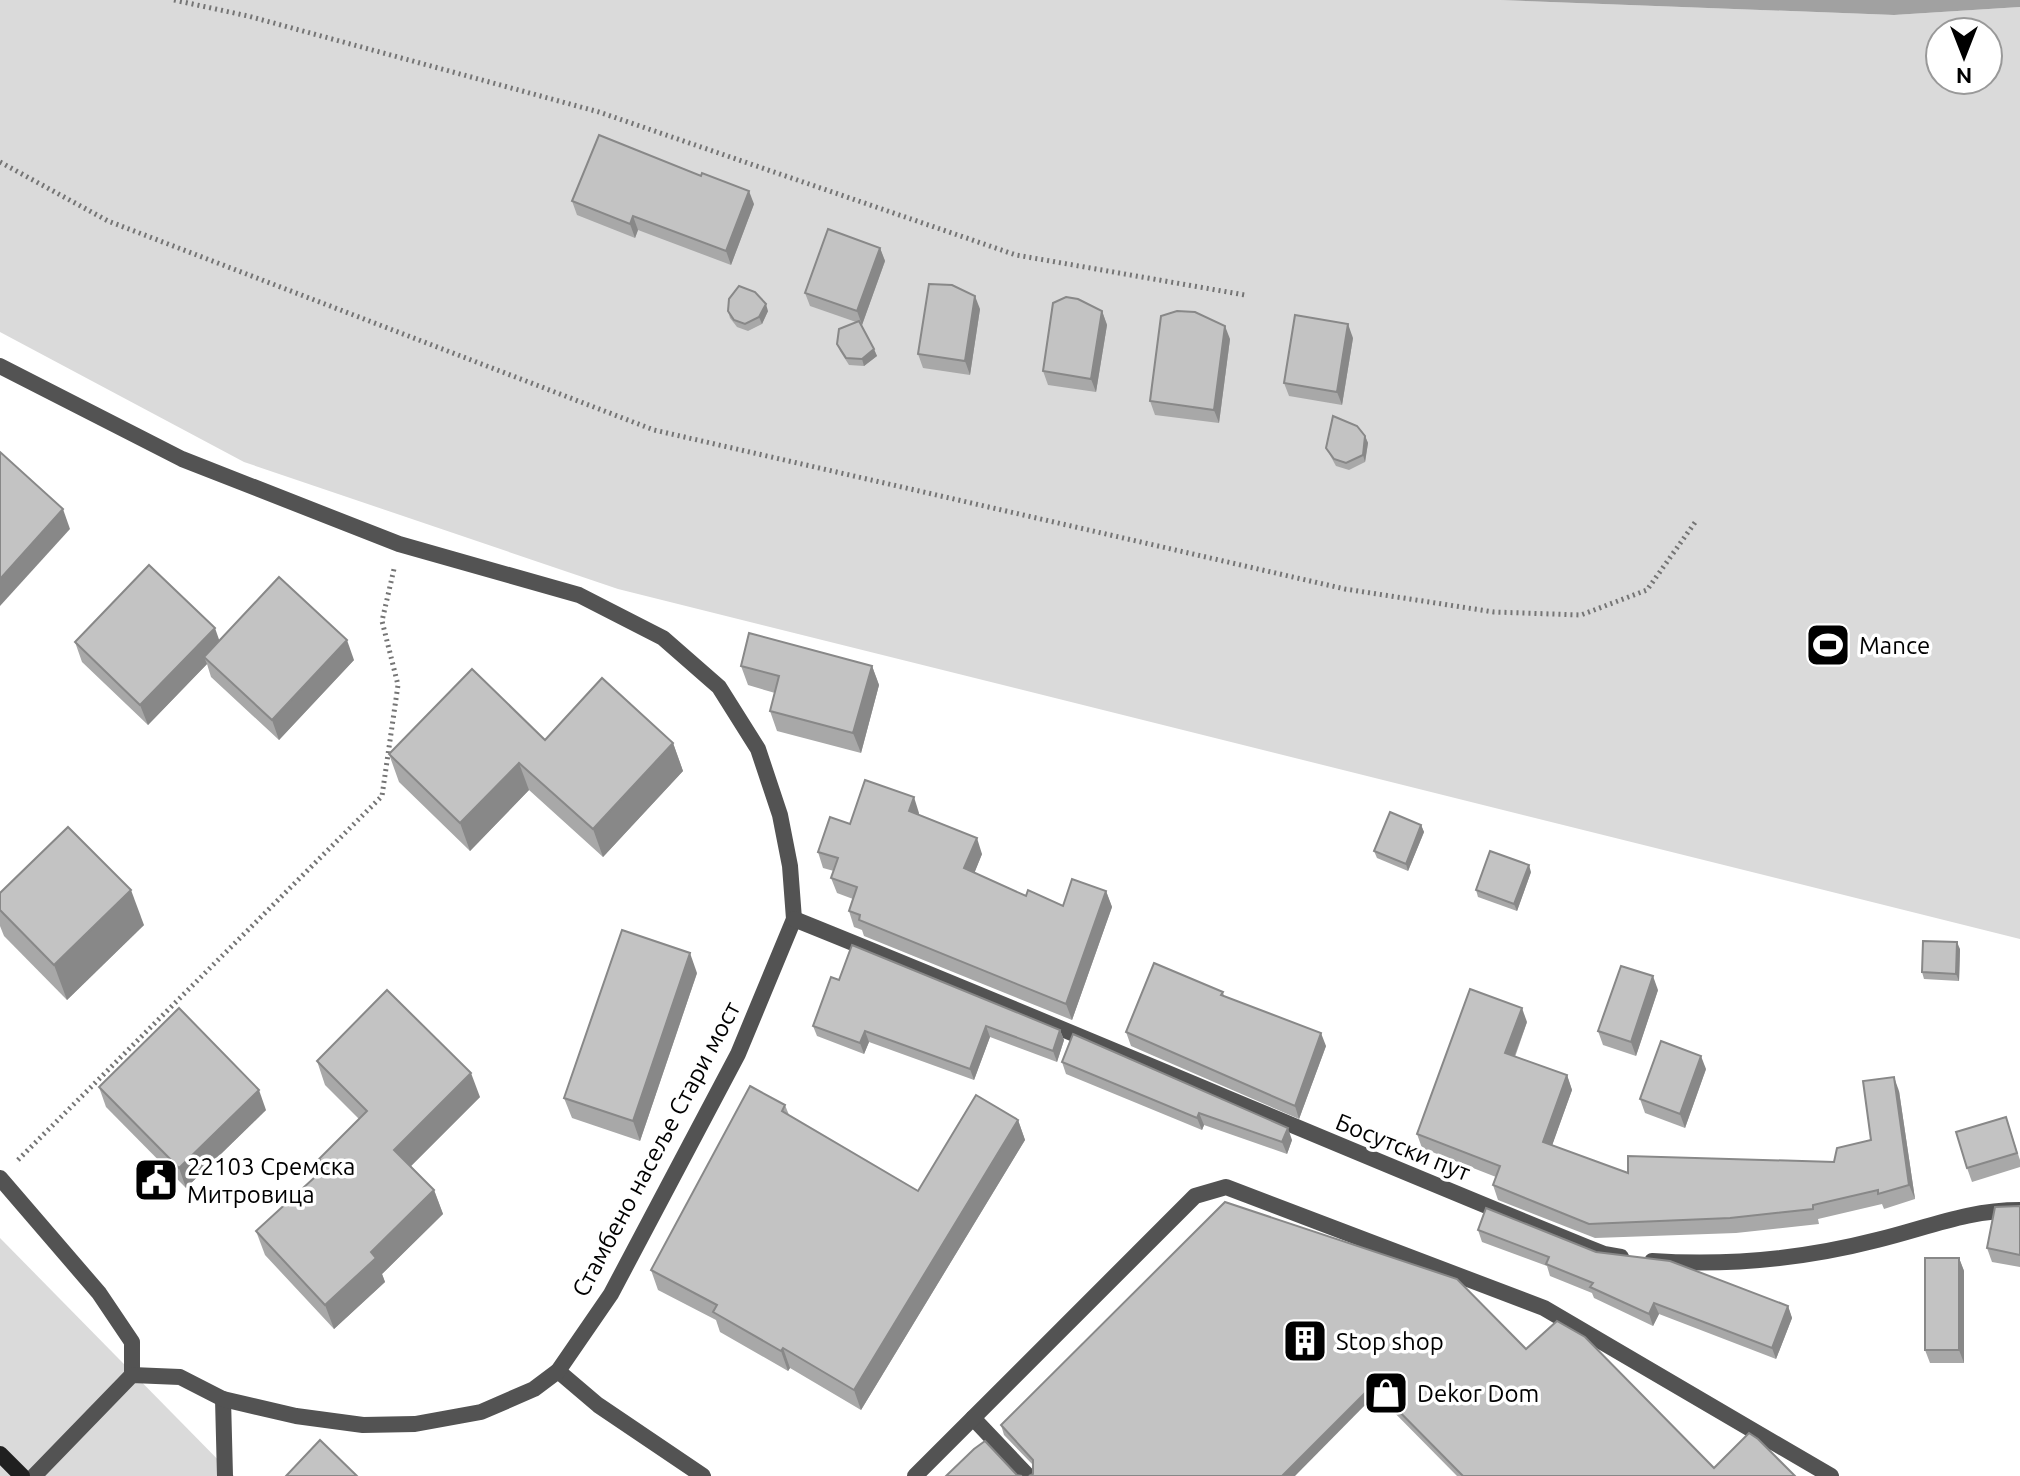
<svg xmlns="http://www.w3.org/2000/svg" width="2020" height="1476" viewBox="0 0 2020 1476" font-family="Ubuntu,sans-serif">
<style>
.green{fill:#dadada;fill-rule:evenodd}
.water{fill:#a1a1a1}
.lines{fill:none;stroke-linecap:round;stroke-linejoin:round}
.path{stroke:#757575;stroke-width:5;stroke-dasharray:2 4;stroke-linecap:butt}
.lane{stroke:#535353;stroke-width:16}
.street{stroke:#535353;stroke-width:16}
.secondary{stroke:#202020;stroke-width:16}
.wall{fill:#a8a8a8}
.shaded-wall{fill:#888}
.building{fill:#c3c3c3;stroke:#888;stroke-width:2}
.labels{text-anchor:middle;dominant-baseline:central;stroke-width:7;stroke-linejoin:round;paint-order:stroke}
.poi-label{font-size:24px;fill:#000;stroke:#fff;text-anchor:start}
.street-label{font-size:24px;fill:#000;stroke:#fff}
</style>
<rect width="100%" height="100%" fill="#fff"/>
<!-- green -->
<g class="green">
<path d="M 0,0 L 1499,0 L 1894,15 L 2020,7 L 2020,939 L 618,589 L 244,462 L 0,332 ZM 1940,32 L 1988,32 L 1988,80 L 1940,80 Z"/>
<polygon points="0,1238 234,1476 0,1476"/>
</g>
<!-- water -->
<polygon class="water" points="1500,0 2020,0 2020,7 1894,15"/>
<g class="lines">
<!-- path -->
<g class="path">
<polyline points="174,0 248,16 599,112 1016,255 1245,295"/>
<polyline points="0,162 108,221 654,430 1345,589 1494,612 1581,615 1647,590 1696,521"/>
<polyline points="18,1160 382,796 398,685 382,621 394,569"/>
</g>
<!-- lane -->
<g class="lane">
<polyline points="0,1178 99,1293 132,1342 132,1375"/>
<polyline points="558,1371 598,1405 703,1476"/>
<polyline points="223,1399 225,1476"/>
<polyline points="973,1418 1028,1476"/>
<polyline points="915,1476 1195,1196 1226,1187 1544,1308 1831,1476"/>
</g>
<!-- street -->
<g class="street">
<polyline points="0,366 182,459 399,544 579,595 663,638 719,687 758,749 780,815 790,866 794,919 738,1054 611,1294 558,1371 534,1389 481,1412 415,1424 363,1425 296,1416 223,1399 180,1377 132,1375 34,1476"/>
<path d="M 794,919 C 1065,1028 1333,1144 1604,1254 L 1621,1257"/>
<path d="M 1652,1261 C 1728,1266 1803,1259 1877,1240 C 1927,1228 1967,1210 2020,1210"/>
</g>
<!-- secondary -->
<polyline class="secondary" points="0,1454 22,1476"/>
</g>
<!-- wall -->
<g class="wall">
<polygon points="572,201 754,204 731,265 638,230 635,238 577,215"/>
<polygon points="880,248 885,261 862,325 861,324 877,356 864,366 849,365 840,351 837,344 856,322 810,306 805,293"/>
<polygon points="980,309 970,375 923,368 918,354"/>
<polygon points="728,311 768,311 762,324 748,331 737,327 730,318"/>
<polygon points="1102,311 1107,325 1096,392 1048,385 1043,371"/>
<polygon points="1353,338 1342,405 1289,396 1284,383"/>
<polygon points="1230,339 1219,423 1155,415 1150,401"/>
<polygon points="1365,436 1368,443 1365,462 1349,470 1336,466 1326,448"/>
<polygon points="220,640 354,660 279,740 211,677 207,664 148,725 82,662 75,642"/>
<polygon points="741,666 872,666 879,685 861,753 777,731 770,711 775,693 748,685"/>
<polygon points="545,740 673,743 683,771 603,857 529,790 470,851 399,782 389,754"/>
<polygon points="919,813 919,815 982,854 974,873 1026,896 1063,906 1106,891 1112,907 1072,1020 864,936 862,930 854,927 849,911 853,899 837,893 831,878 834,871 823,868 818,852 850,824"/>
<polygon points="1421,825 1424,832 1408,871 1377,858 1374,851"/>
<polygon points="1531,872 1517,911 1478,897 1476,890"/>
<polygon points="0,893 144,925 67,1000 4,936 0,926"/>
<polygon points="1960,949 1959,981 1924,979 1922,972"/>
<polygon points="697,973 640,1141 572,1118 564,1098"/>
<polygon points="839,980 1060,1030 1064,1040 1057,1062 990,1037 974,1080 869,1042 864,1054 817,1036 813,1026"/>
<polygon points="1658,990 1636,1056 1603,1045 1598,1031"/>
<polygon points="1223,992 1224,996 1326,1046 1299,1119 1131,1046 1126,1032"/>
<polygon points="1527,1022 1515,1057 1567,1075 1572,1090 1552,1145 1628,1173 1834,1162 1871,1140 1899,1091 1915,1199 1884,1209 1882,1204 1818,1219 1819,1224 1736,1233 1595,1238 1498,1200 1493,1185 1496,1177 1422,1148 1417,1134"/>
<polygon points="317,1061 480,1097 411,1166 434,1190 443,1214 382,1274 385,1282 334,1329 265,1255 256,1231 323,1170 319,1159 359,1119 325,1085"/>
<polygon points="1062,1062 1292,1140 1287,1154 1204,1125 1202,1130 1066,1074"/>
<polygon points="1706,1069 1685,1128 1645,1113 1640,1099"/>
<polygon points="99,1087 266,1110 186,1188 106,1107"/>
<polygon points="785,1105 789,1115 918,1191 1018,1120 1025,1140 861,1410 790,1368 788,1371 720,1332 716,1320 658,1290 651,1270"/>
<polygon points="2006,1117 2020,1160 2020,1167 1972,1182 1967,1168"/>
<polygon points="2020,1206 2020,1267 1992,1262 1987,1248"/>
<polygon points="1478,1230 1596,1252 1788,1306 1792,1318 1776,1359 1659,1314 1653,1326 1594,1298 1592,1293 1550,1276 1547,1266 1482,1242"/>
<polygon points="1959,1258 1964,1271 1964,1363 1930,1363 1925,1350"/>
<polygon points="1526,1349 1714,1468 1795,1476 1457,1476 1376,1394 1033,1474 1033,1465 1004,1435 1001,1425"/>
</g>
<!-- shaded-wall -->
<g class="shaded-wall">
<polygon points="749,191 754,204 731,265 726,251"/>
<polygon points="633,216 638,230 635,238 630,224"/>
<polygon points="880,248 885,261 862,325 857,311"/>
<polygon points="975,296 980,309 970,375 965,361"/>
<polygon points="766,304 768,311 762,324 759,317"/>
<polygon points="1102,311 1107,325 1096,392 1091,379"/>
<polygon points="1348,324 1353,338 1342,405 1337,392"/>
<polygon points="1225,326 1230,339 1219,423 1214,410"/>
<polygon points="874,349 877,356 864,366 862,359"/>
<polygon points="1365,436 1368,443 1365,462 1363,455"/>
<polygon points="63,509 70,529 0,606 0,579"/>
<polygon points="215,628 222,648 204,657 207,664 148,725 140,705"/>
<polygon points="347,640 354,660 279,740 272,720"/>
<polygon points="872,666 879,685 861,753 853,733"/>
<polygon points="673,743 683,771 603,857 593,829"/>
<polygon points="519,763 529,790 470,851 460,823"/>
<polygon points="914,797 919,813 914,826 909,811"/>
<polygon points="1421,825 1424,832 1408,871 1406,864"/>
<polygon points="977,838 982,854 970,884 964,868"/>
<polygon points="1529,865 1531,872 1517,911 1514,904"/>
<polygon points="131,890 144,925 67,1000 54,965"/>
<polygon points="1106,891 1112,907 1072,1020 1066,1004"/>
<polygon points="1957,942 1960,949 1959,981 1956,974"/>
<polygon points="690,953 697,973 640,1141 633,1121"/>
<polygon points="1653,976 1658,990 1636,1056 1631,1042"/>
<polygon points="1522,1008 1527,1022 1510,1068 1505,1053"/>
<polygon points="986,1026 990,1037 974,1080 970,1069"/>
<polygon points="1060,1030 1064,1040 1057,1062 1053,1051"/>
<polygon points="865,1031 869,1042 864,1054 860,1043"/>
<polygon points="1321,1033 1326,1046 1299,1119 1295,1106"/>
<polygon points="1701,1056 1706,1069 1685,1128 1680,1114"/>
<polygon points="471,1073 480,1097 403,1174 394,1150"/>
<polygon points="1567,1075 1572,1090 1548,1157 1543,1142"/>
<polygon points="1894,1077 1899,1091 1915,1199 1909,1185"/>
<polygon points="259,1090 266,1110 186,1188 179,1168"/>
<polygon points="1199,1113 1204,1125 1202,1130 1197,1118"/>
<polygon points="1018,1120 1025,1140 861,1410 854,1390"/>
<polygon points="1288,1128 1292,1140 1287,1154 1282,1142"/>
<polygon points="434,1190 443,1214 382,1274 385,1282 334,1329 325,1305 371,1252"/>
<polygon points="1959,1258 1964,1271 1964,1363 1959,1350"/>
<polygon points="1654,1303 1659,1314 1653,1326 1649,1314"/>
<polygon points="1788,1306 1792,1318 1776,1359 1772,1348"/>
<polygon points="783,1348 790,1368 788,1371 781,1351"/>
<polygon points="1373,1385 1376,1394 1295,1476 1282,1476"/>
</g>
<!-- building -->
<g class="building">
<polygon points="599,135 701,176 702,173 749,191 726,251 633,216 630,224 572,201"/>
<polygon points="828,229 880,248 857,311 805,293"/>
<polygon points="929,284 952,285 975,296 965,361 918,354"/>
<polygon points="739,286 755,292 766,304 759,317 745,324 734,320 728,311 729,299"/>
<polygon points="1066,297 1078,299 1102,311 1091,379 1043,371 1053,303"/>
<polygon points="1177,311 1195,312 1225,326 1214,410 1150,401 1161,316"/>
<polygon points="1295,315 1348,324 1337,392 1284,383"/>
<polygon points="859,321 874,349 862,359 846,358 837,344 839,329"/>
<polygon points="1333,416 1357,426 1365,436 1363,455 1346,463 1334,459 1326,448"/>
<polygon points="0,452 63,509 0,579"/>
<polygon points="149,565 215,628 140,705 75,642"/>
<polygon points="279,577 347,640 272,720 204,657"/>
<polygon points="749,633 872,666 853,733 770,711 779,676 741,666"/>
<polygon points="472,669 545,740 602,678 673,743 593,829 519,763 460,823 389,754"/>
<polygon points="865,780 914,797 909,811 977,838 964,868 1026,896 1028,890 1063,906 1072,879 1106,891 1066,1004 859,920 860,915 849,911 857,887 831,878 838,858 818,852 830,817 850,824"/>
<polygon points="1390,812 1421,825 1406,864 1374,851"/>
<polygon points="68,827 131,890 54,965 0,910 0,893"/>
<polygon points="1490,851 1529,865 1514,904 1476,890"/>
<polygon points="622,930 690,953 633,1121 564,1098"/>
<polygon points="1923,941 1957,942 1956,974 1922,972"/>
<polygon points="852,945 1060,1030 1053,1051 986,1026 970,1069 865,1031 860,1043 813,1026 831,977 839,980"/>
<polygon points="1154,963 1223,992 1221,995 1321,1033 1295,1106 1126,1032"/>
<polygon points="1621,966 1653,976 1631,1042 1598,1031"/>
<polygon points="1470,989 1522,1008 1505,1053 1567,1075 1543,1142 1628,1173 1628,1156 1834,1162 1837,1148 1871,1140 1863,1081 1894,1077 1909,1185 1878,1194 1878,1190 1813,1205 1813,1209 1730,1218 1589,1224 1493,1185 1500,1166 1417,1134"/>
<polygon points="387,990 471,1073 394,1150 434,1190 371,1252 376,1258 325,1305 256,1231 326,1167 319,1159 367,1111 317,1061"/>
<polygon points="179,1008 259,1090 179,1168 99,1087"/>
<polygon points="1073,1034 1288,1128 1282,1142 1199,1113 1197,1118 1062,1062"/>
<polygon points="1661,1041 1701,1056 1680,1114 1640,1099"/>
<polygon points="750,1086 785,1105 782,1111 918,1191 976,1095 1018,1120 854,1390 783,1348 781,1351 713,1312 717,1305 651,1270"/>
<polygon points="2006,1117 2017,1153 1967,1168 1956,1132"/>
<polygon points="1225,1202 1457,1279 1526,1349 1557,1321 1585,1337 1714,1468 1749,1433 1758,1439 1795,1476 1463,1476 1373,1385 1282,1476 1029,1476 1033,1474 1033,1460 1001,1425"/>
<polygon points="2020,1206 2020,1255 1987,1248 1995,1207"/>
<polygon points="1486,1208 1596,1252 1670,1261 1788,1306 1772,1348 1654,1303 1649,1314 1590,1287 1593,1283 1546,1264 1549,1257 1478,1230"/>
<rect x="1925" y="1258" width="34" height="92"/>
<polygon points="320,1440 357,1476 286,1476"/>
<polygon points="985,1441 1017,1475 1022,1476 946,1476 974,1449"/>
</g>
<!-- icons -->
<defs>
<g id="stadium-square" transform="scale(2.3)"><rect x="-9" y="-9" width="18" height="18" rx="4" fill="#000" stroke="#fff"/><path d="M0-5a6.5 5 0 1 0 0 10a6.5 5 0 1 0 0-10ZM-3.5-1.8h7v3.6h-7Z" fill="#fff"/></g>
<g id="civic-square" transform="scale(2.3)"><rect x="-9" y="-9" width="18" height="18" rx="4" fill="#000" stroke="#fff"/><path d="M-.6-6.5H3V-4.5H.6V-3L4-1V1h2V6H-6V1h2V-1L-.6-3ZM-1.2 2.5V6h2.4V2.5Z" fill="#fff"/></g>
<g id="building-square" transform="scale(2.3)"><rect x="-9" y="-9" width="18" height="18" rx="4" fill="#000" stroke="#fff"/><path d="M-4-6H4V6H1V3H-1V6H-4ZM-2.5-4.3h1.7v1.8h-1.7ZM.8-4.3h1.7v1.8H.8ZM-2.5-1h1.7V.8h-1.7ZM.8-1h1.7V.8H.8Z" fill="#fff"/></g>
<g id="shop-square" transform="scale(2.3)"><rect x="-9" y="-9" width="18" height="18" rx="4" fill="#000" stroke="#fff"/><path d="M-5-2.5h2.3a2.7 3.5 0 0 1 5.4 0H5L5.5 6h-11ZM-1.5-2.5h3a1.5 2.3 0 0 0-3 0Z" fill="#fff"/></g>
</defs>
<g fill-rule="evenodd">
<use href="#stadium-square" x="1828" y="645"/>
<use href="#civic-square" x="156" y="1180"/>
<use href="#building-square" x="1305" y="1341"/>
<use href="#shop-square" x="1386" y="1393"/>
</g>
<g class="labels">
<!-- poi labels -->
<g class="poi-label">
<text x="1859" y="645">Mance</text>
<text x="187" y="1166">22103 Сремска<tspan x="187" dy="28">Митровица</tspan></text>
<text x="1336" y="1341">Stop shop</text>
<text x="1417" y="1393">Dekor Dom</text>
</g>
<!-- street labels -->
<g class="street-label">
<text transform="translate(1403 1147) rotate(22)">Босутски пут</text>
<text transform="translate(656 1149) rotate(-62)">Стамбено насеље Стари мост</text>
</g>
</g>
<!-- north arrow -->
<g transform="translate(1964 56) rotate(180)"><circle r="38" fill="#ffffff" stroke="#999999" stroke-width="2"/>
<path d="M0-6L14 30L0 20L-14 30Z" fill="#000000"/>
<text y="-12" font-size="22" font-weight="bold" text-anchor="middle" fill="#000000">N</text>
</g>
</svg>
